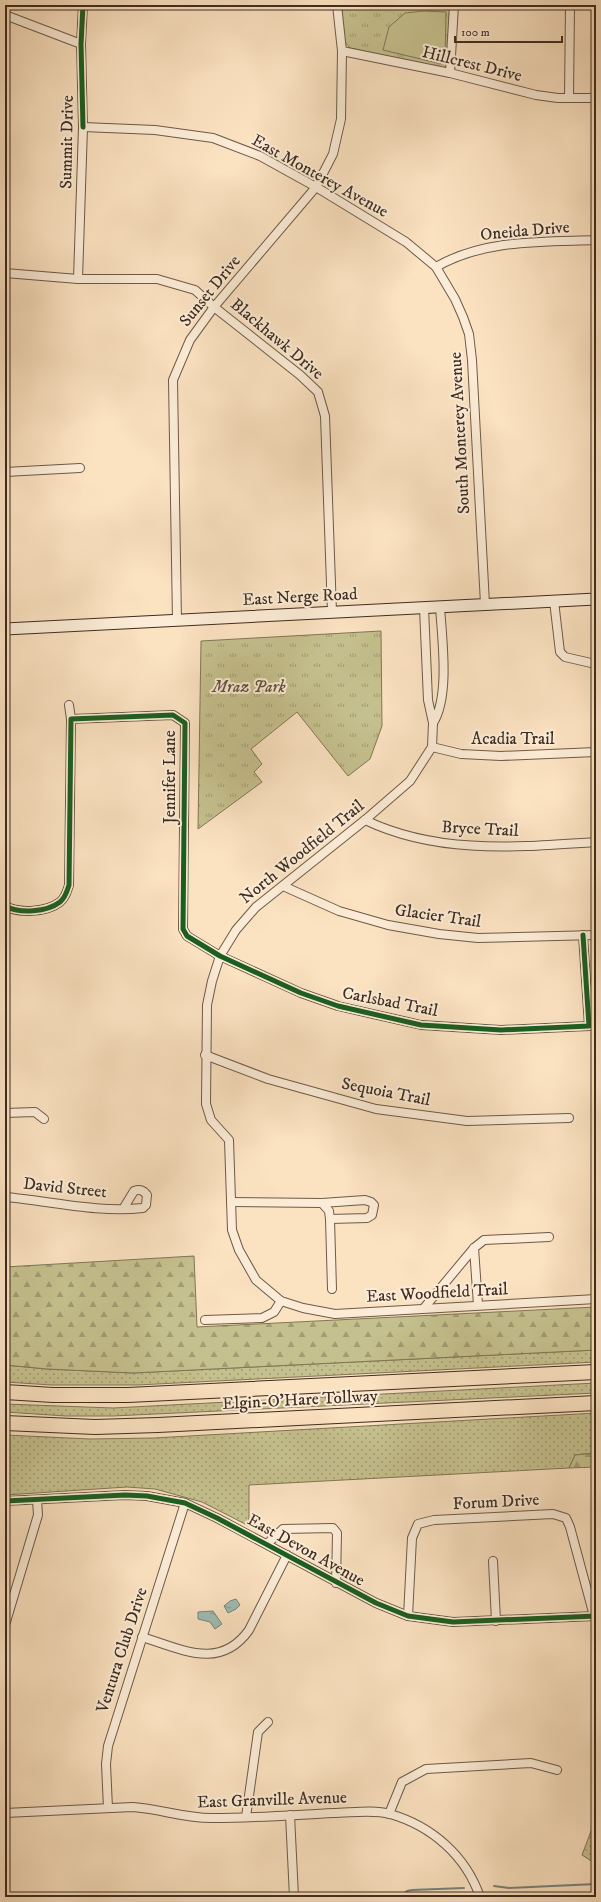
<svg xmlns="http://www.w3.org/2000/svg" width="601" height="1902" viewBox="0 0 601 1902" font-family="'IM FELL DW Pica',serif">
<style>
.grass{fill:url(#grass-dots);stroke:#827657}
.forest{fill:url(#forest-firs);stroke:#827657}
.park{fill:url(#park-tufts);stroke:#827657}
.pitch{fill:#c5c18e;stroke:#827657}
.water{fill:url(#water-ripples);stroke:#78837a}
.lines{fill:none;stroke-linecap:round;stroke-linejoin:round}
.stream{stroke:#78837a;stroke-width:2}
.minor-casing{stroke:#6d5a48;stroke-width:10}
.secondary-casing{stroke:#3e2c20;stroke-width:13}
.motorway-casing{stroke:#3e2c20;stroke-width:16}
.minor{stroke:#fcecd7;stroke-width:8}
.secondary{stroke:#fcecd7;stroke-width:11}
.motorway{stroke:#fbe2c1;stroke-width:14}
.cycleway-casing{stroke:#fcecd7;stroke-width:8}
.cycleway{stroke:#1b5e20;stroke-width:5}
.labels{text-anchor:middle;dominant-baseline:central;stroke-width:4;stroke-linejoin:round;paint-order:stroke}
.street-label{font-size:17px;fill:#3e2c20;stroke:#fcecd7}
.park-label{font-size:17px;font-style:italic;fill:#60513c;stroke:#fcecd7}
</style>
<defs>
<pattern id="grass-dots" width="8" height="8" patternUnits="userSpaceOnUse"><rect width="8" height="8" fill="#c5c18e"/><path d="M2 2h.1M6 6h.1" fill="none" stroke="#a19d74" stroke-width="1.8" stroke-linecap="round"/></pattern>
<pattern id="forest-firs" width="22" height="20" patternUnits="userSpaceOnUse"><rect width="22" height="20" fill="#c5c18e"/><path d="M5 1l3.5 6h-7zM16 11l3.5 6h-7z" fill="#a19d74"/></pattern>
<pattern id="park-tufts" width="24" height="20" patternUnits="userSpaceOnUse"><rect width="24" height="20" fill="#c5c18e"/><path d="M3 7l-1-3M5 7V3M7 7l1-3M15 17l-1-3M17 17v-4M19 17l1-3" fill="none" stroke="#a19d74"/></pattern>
<pattern id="water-ripples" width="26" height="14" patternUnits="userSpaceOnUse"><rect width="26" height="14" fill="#9fbdb6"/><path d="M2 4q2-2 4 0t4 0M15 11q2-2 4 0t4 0" fill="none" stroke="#839a94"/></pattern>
</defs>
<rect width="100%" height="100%" fill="#fbe2c1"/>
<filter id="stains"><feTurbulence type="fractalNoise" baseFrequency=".005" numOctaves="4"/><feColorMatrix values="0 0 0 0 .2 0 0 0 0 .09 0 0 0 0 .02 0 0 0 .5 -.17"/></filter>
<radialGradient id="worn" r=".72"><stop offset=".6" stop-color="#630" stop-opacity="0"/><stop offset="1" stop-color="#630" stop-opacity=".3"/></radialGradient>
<!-- grass -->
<g class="grass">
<polygon points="596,1350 596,1362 137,1385 52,1385 5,1382 5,1365 47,1369 133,1373"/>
<polygon points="596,1383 596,1393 113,1416 66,1416 5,1412 5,1404 113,1408"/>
<polygon points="596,1413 596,1453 575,1455 569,1468 249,1485 249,1526 202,1502 155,1489 127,1487 5,1495 5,1435 90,1439 154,1438"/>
<polygon points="596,1818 596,1864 582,1855"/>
</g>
<!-- forest -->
<g class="forest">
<polygon points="194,1256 197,1327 596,1307 596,1350 133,1373 47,1369 5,1365 5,1267"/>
<polygon points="596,1453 596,1467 569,1468 575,1455"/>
</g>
<!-- park -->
<g class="park">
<polygon points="341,5 450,5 449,63 446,67 439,68 350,48 345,42"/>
<polygon points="381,631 382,726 370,759 348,776 297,712 251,749 262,764 254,772 262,782 198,829 201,641"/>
</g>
<!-- pitch -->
<polygon class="pitch" points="424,11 446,12 445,61 442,64 383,50 389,27 405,13"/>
<!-- water -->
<g class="water">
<polygon points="236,1599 240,1605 236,1609 228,1613 224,1606 230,1601"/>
<polygon points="213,1611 222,1624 215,1629 210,1622 198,1619 198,1612"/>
</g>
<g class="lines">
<!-- stream -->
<g class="stream">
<polyline points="494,1886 509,1888 596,1884"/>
<polyline points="400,1897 407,1891 412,1890 464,1888"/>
</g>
<!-- minor casing -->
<g class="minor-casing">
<g id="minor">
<polyline points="5,15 81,44"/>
<polyline points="342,51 450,73 536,95 558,98 596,98"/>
<polyline points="450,73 454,5"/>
<polyline points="569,98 570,5"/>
<polyline points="83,127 155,130 213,138 260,156 316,187 406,242 436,267 455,299 463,317 469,334 472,360 485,604"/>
<path d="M 436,267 C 484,239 542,242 596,240"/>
<polyline points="5,273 78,279 157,279 195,290 214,307 300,375 318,392 325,416 332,612"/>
<polyline points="78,279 83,127 81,44 83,5"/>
<polyline points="5,472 80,468"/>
<polyline points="554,601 560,652 565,657 591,663"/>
<path d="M 424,608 L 428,700 L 433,723 C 450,697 442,638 440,607"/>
<polyline points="177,620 173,380 190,340 214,307 316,187 333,154 341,119 342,51 337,5"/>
<polyline points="69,705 71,719"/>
<polyline points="433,723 432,747 410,781 365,820 256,907 236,930 220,956 212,981 207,1005 206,1104 211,1120 229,1140 232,1230 239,1250 256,1280 281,1301 303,1308 335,1314 596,1299"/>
<polyline points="432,747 461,754 501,756 596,752"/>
<path d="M 365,820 C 438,855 518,847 596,842"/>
<polyline points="283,886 339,911 388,925 439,934 478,938 596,935"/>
<path d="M 5,906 C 20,914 47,912 60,902 C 66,897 67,891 69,885 L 71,719 L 173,715 L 185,723 L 183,929 L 187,936 L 220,956 L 301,993 L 338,1006 L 421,1025 L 501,1030 L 589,1026 L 583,935"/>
<polyline points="205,1055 268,1079 376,1109 467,1121 569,1118"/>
<polyline points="5,1113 35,1112 44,1119"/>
<path d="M 5,1197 C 51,1201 97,1213 143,1208 L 146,1205 L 147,1195 C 143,1190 140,1189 134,1191 L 123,1209"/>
<polyline points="231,1202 322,1203 365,1200 371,1202 374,1205 372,1215 367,1218 330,1219"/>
<polyline points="322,1203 329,1211 330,1219 332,1289"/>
<polyline points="474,1248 478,1305"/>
<polyline points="424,1308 474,1248 484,1240 549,1237"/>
<polyline points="205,1320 262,1318 274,1312 281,1301"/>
<polyline points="5,1501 125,1495 147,1496 185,1503 217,1518 376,1603 408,1616 453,1622 596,1616"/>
<polyline points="267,1544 283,1529 333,1528 337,1533 336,1583"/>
<polyline points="493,1561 496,1621"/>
<polyline points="408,1616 412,1538 418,1524 434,1520 553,1514 566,1518 570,1527 594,1616"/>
<polyline points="5,1625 38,1515 37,1500"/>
<path d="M 142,1637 C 181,1649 220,1671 249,1630 L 287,1555"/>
<polyline points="108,1808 106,1764 108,1746 185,1503"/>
<path d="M 5,1813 L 133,1807 C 161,1809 187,1819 214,1818 C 254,1818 293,1815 333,1813 C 350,1813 373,1809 390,1814 C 432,1826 466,1856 480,1897"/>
<polyline points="389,1814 402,1782 426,1769 531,1763 557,1770"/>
<polyline points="290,1815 294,1897"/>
<polyline points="246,1817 258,1732 268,1722"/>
</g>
</g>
<!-- secondary casing -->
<g class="secondary-casing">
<polyline id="secondary" points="5,629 596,599"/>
</g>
<!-- motorway casing -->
<g class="motorway-casing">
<g id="motorway">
<polyline points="5,1392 53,1395 128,1395 596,1372"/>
<polyline points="5,1423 95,1427 158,1425 596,1403"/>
</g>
</g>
<!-- minor -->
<use href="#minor" class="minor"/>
<!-- secondary -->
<use href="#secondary" class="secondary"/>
<!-- motorway -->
<use href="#motorway" class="motorway"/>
<!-- cycleway casing -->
<g class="cycleway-casing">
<g id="cycleway">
<polyline points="83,5 81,44 83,127"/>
<path d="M 5,906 C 20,914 47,912 60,902 C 66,897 67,891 69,885 L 71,719 L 173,715 L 185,723 L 183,929 L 187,936 L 220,956 L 301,993 L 338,1006 L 421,1025 L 501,1030 L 589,1026 L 583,935"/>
<polyline points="5,1501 125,1495 147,1496 185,1503 217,1518 376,1603 408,1616 453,1622 596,1616"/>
</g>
</g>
<!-- cycleway -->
<use href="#cycleway" class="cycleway"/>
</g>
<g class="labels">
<!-- street labels -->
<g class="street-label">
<text transform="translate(472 64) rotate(14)">Hillcrest Drive</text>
<text transform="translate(67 142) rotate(-89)">Summit Drive</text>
<text transform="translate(320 176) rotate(29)">East Monterey Avenue</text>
<text transform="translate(525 231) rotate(-5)">Oneida Drive</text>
<text transform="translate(210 291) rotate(-51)">Sunset Drive</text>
<text transform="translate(277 339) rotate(40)">Blackhawk Drive</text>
<text transform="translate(460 433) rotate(-93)">South Monterey Avenue</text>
<text transform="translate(300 597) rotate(-3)">East Nerge Road</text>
<text x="513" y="739">Acadia Trail</text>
<text transform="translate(170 777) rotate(-90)">Jennifer Lane</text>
<text transform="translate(480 829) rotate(3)">Bryce Trail</text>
<text transform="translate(302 852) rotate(-39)">North Woodfield Trail</text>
<text transform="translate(438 916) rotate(8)">Glacier Trail</text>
<text transform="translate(390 1002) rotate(11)">Carlsbad Trail</text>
<text transform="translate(386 1092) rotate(11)">Sequoia Trail</text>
<text transform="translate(65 1188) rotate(6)">David Street</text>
<text transform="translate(437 1293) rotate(-3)">East Woodfield Trail</text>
<text transform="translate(300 1400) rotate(-3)">Elgin-O'Hare Tollway</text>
<text transform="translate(496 1502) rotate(-3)">Forum Drive</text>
<text transform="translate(306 1550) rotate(29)">East Devon Avenue</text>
<text transform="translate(122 1650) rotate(-72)">Ventura Club Drive</text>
<text transform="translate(272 1800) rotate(-2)">East Granville Avenue</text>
</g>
<!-- park labels -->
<g class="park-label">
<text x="249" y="687">Mraz Park</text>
</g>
</g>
<!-- margin -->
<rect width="601" height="1902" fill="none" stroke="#fbe2c1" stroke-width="20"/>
<rect x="6" y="6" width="589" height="1890" fill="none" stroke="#3e2c20" stroke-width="2"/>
<rect x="10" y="10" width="581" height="1882" fill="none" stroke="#3e2c20"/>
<!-- scale -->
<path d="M455 36v6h107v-6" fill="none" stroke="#3e2c20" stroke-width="2"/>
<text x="461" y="36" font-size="12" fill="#3e2c20" stroke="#fcecd7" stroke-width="3" paint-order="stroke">100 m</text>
<rect width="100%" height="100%" filter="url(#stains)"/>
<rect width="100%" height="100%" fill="url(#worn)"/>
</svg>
